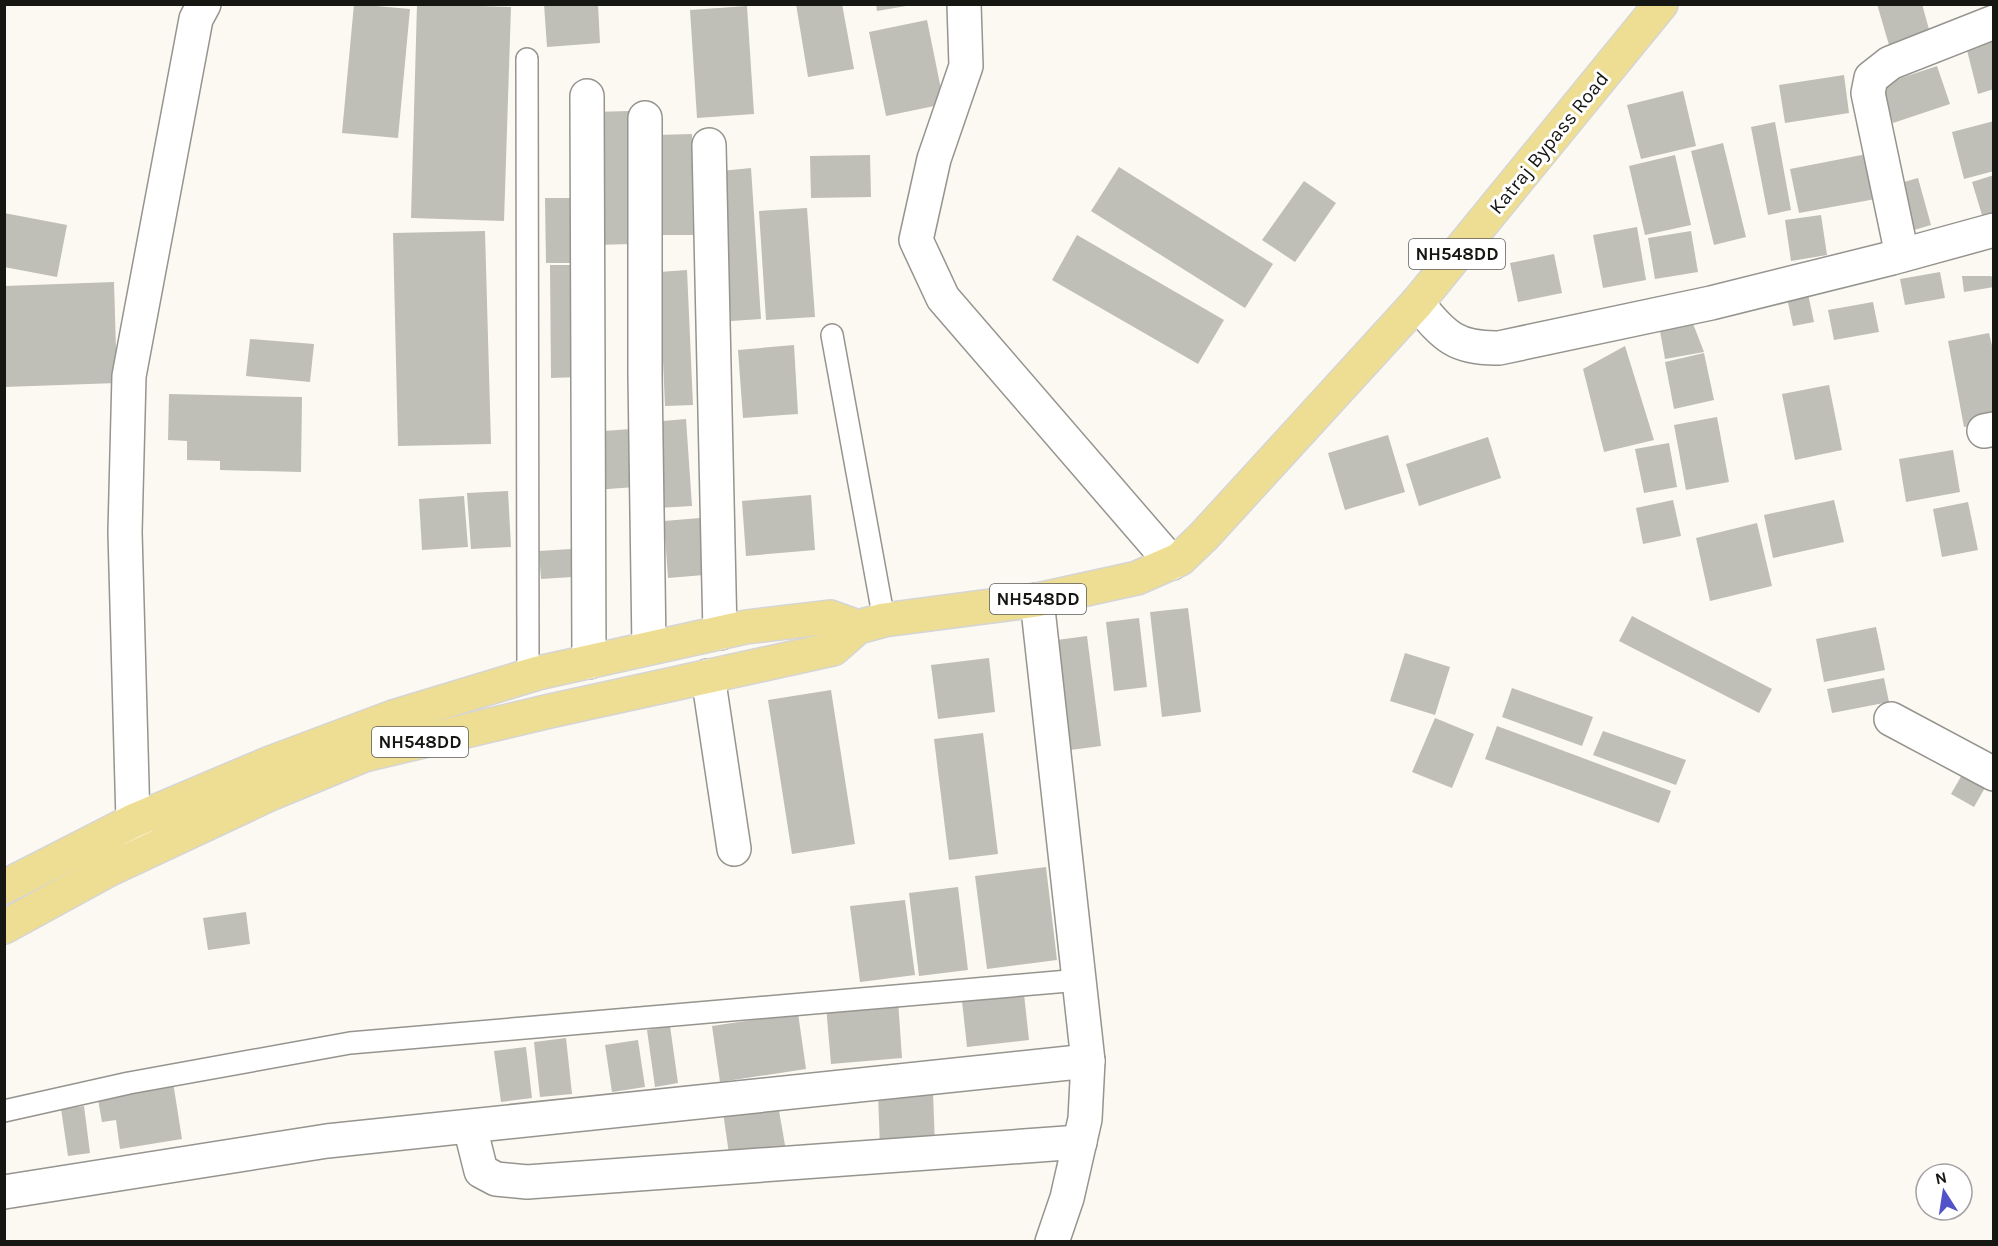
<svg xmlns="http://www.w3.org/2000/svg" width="1998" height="1246" viewBox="0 0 1998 1246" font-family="Karla,sans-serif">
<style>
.building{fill:#bfbeb7}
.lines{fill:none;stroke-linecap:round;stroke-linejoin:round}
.service-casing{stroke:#95948e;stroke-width:24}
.minor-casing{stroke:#95948e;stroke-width:36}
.trunk-casing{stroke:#d5d5d5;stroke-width:36}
.service{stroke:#fff;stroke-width:21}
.minor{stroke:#fff;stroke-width:33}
.trunk{stroke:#eede94;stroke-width:33}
.labels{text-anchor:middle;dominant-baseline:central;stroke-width:6;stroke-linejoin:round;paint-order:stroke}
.shield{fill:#fff;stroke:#5c5c5a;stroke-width:1.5}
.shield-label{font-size:18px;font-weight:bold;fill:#161613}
.street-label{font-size:20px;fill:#161613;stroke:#fff}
</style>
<rect width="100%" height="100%" fill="#fbf9f2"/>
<!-- building -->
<g class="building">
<polygon points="354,4 410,9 398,138 342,133"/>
<polygon points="417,4 511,7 504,221 411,218"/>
<polygon points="544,4 598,4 600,43 547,47"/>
<polygon points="796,4 842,4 854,69 808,77"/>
<polygon points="876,4 906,4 906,6 877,11"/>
<polygon points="1877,4 1922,4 1930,33 1889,45"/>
<polygon points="747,6 754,114 697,118 690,10"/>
<polygon points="927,20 944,104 886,116 869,32"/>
<polygon points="1994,38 1994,89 1978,94 1966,46"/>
<polygon points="1937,66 1950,104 1893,123 1880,85"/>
<polygon points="1844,75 1849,113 1785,123 1779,85"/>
<polygon points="1683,91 1696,146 1641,159 1627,105"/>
<polygon points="629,111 631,244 595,245 593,112"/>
<polygon points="1994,121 1994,171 1964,179 1952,132"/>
<polygon points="1775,122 1791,210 1768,215 1751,127"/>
<polygon points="692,134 693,235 658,235 656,135"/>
<polygon points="1723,143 1746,237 1714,245 1691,151"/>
<polygon points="1872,153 1881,198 1799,213 1790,169"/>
<polygon points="870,155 871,197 811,198 810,156"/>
<polygon points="1675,155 1691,225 1645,235 1629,166"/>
<polygon points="1119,167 1273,264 1245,308 1091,211"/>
<polygon points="751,168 761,319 731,321 721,171"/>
<polygon points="1994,175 1994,212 1982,215 1972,182"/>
<polygon points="1918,178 1931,225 1904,233 1890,186"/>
<polygon points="1304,181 1336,203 1295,262 1262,240"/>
<polygon points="545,198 581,198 582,263 546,263"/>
<polygon points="807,208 815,317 766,320 759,211"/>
<polygon points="4,213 67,225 57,277 4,267"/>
<polygon points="1821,215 1827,255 1791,261 1785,220"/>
<polygon points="1637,227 1646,280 1603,288 1593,235"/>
<polygon points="485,231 491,444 398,446 393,233"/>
<polygon points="1691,231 1698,272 1655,279 1648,238"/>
<polygon points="1077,235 1224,320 1198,364 1052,280"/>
<polygon points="1554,254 1562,293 1518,302 1510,263"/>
<polygon points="550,265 577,265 578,377 551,378"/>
<polygon points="687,270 693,405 665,406 659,272"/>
<polygon points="1940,272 1945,298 1905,305 1900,279"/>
<polygon points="1962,276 1991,276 1994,279 1994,287 1964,292"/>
<polygon points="114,282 117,383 4,387 4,286"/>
<polygon points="1807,289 1814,322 1793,326 1786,293"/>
<polygon points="1873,302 1879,332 1834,340 1828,310"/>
<polygon points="1692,321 1704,352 1665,359 1660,331"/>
<polygon points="1989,333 1994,354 1994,421 1964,427 1948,341"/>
<polygon points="250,339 314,344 310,382 246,376"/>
<polygon points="794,345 798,414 743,418 738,350"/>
<polygon points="1625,346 1654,440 1604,452 1583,369"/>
<polygon points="1704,353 1714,400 1674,409 1665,362"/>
<polygon points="1829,385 1842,450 1795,460 1782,394"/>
<polygon points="169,394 302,397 301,472 220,470 220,461 187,460 187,441 168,440"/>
<polygon points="1717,417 1729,482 1686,490 1674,425"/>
<polygon points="686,419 692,506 657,508 651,422"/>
<polygon points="631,429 635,487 595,490 590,432"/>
<polygon points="1388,435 1405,492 1345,510 1328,453"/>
<polygon points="1488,437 1501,478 1419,506 1406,464"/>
<polygon points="1669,443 1677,487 1644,493 1635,449"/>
<polygon points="1953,450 1960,492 1906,502 1899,459"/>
<polygon points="508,491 511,547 471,549 467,493"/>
<polygon points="811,495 815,550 746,556 742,501"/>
<polygon points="464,496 468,547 422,550 419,499"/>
<polygon points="1673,500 1681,536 1643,544 1636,508"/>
<polygon points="1834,500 1844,542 1773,558 1764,515"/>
<polygon points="1968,502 1978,550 1942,557 1933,509"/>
<polygon points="700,518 704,575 668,578 664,521"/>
<polygon points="1757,523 1772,586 1710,601 1696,538"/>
<polygon points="571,549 572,577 541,579 539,551"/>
<polygon points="1188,608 1201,712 1162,717 1150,612"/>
<polygon points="1632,616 1772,689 1759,713 1619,641"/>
<polygon points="1139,618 1147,687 1114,691 1106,622"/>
<polygon points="1876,627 1885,670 1824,682 1816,639"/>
<polygon points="1087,636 1101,746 1070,750 1057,640"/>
<polygon points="1405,653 1450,667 1435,715 1390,701"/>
<polygon points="989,658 995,712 938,719 931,665"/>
<polygon points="1884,678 1889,702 1832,713 1827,689"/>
<polygon points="1512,688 1593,717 1582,746 1502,717"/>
<polygon points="831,690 855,844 792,854 768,700"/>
<polygon points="1435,718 1474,734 1452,788 1412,772"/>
<polygon points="1497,726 1671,791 1659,823 1485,759"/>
<polygon points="1603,731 1686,760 1676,785 1593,755"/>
<polygon points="983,733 998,854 949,860 934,739"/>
<polygon points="1963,773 1986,786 1974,807 1951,794"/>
<polygon points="1046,867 1057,960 987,969 975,876"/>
<polygon points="958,887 968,970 919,976 909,893"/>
<polygon points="905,900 915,975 860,982 850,906"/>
<polygon points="246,912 250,944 208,950 203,918"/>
<polygon points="1024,994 1029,1040 967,1047 962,1001"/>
<polygon points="898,1000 902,1058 831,1064 826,1006"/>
<polygon points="798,1013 806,1069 720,1082 712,1026"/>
<polygon points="670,1026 678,1083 655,1087 647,1030"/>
<polygon points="566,1038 572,1094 540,1097 534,1042"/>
<polygon points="638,1040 645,1087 612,1092 605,1045"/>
<polygon points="526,1047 532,1098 501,1102 494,1051"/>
<polygon points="173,1082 182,1139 120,1149 116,1120 102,1122 97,1094"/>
<polygon points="933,1092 935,1146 880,1148 878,1094"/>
<polygon points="778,1105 786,1151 729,1154 723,1112"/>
<polygon points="84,1106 90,1153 68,1156 61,1109"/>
</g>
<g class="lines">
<!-- service casing -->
<g class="service-casing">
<g id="service">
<polyline points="527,59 528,677"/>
<polyline points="832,335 884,620"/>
<polyline points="4,1111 129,1083 350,1043 1080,980"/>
</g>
</g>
<!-- minor casing -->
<g class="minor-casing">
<g id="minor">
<polyline points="964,4 966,66 934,159 916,240 943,298 1172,563"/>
<polyline points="587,96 589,662"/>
<polyline points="645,118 645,375 649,648"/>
<polyline points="709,145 720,633"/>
<polyline points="1902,255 1868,93 1871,78 1890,63 1994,22"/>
<path d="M 1417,303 C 1444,335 1454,349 1499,348 L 1711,303 L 1892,258 L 1994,230"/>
<polyline points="1984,431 1994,429"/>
<polyline points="1037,600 1088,1061 1085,1119 1067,1198 1052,1242"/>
<polyline points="708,676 734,849"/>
<polyline points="1891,719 1994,774"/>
<polyline points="140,846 133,821 125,532 129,376 196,19 204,4"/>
<polyline points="470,1127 481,1171 496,1179 527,1182 1080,1142"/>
<polyline points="4,1192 327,1141 1088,1061"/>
</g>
</g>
<!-- trunk casing -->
<g class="trunk-casing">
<g id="trunk">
<polyline points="4,887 133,821 270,763 393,717 538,673 746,627 830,617 858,627"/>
<polyline points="4,927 108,870 272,793 364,755 550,711 833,649 858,627 884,620 1037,600 1137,578 1180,559 1204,536 1417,303 1661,4"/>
</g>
</g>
<!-- service -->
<use href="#service" class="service"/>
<!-- minor -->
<use href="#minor" class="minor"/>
<!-- trunk -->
<use href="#trunk" class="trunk"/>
</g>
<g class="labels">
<!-- shield labels -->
<g class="shield">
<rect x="1409" y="239" width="96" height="30" rx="4.5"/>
<rect x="990" y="584" width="96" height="30" rx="4.5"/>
<rect x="372" y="727" width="96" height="30" rx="4.5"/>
</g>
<g class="shield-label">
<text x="1457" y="254">NH548DD</text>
<text x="1038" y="599">NH548DD</text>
<text x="420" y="742">NH548DD</text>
</g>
<!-- street labels -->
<g class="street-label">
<text transform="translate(1549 143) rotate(-51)">Katraj Bypass Road</text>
</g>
</g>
<!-- border -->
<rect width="1998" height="1246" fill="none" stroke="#161613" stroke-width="12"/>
<!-- north arrow -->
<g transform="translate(1944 1192) rotate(348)"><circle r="28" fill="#ffffff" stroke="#a2a2a1" stroke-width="1.5"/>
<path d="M0-4.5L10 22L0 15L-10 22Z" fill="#5252c9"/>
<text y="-9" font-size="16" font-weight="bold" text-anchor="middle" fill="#161613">N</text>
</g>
</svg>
